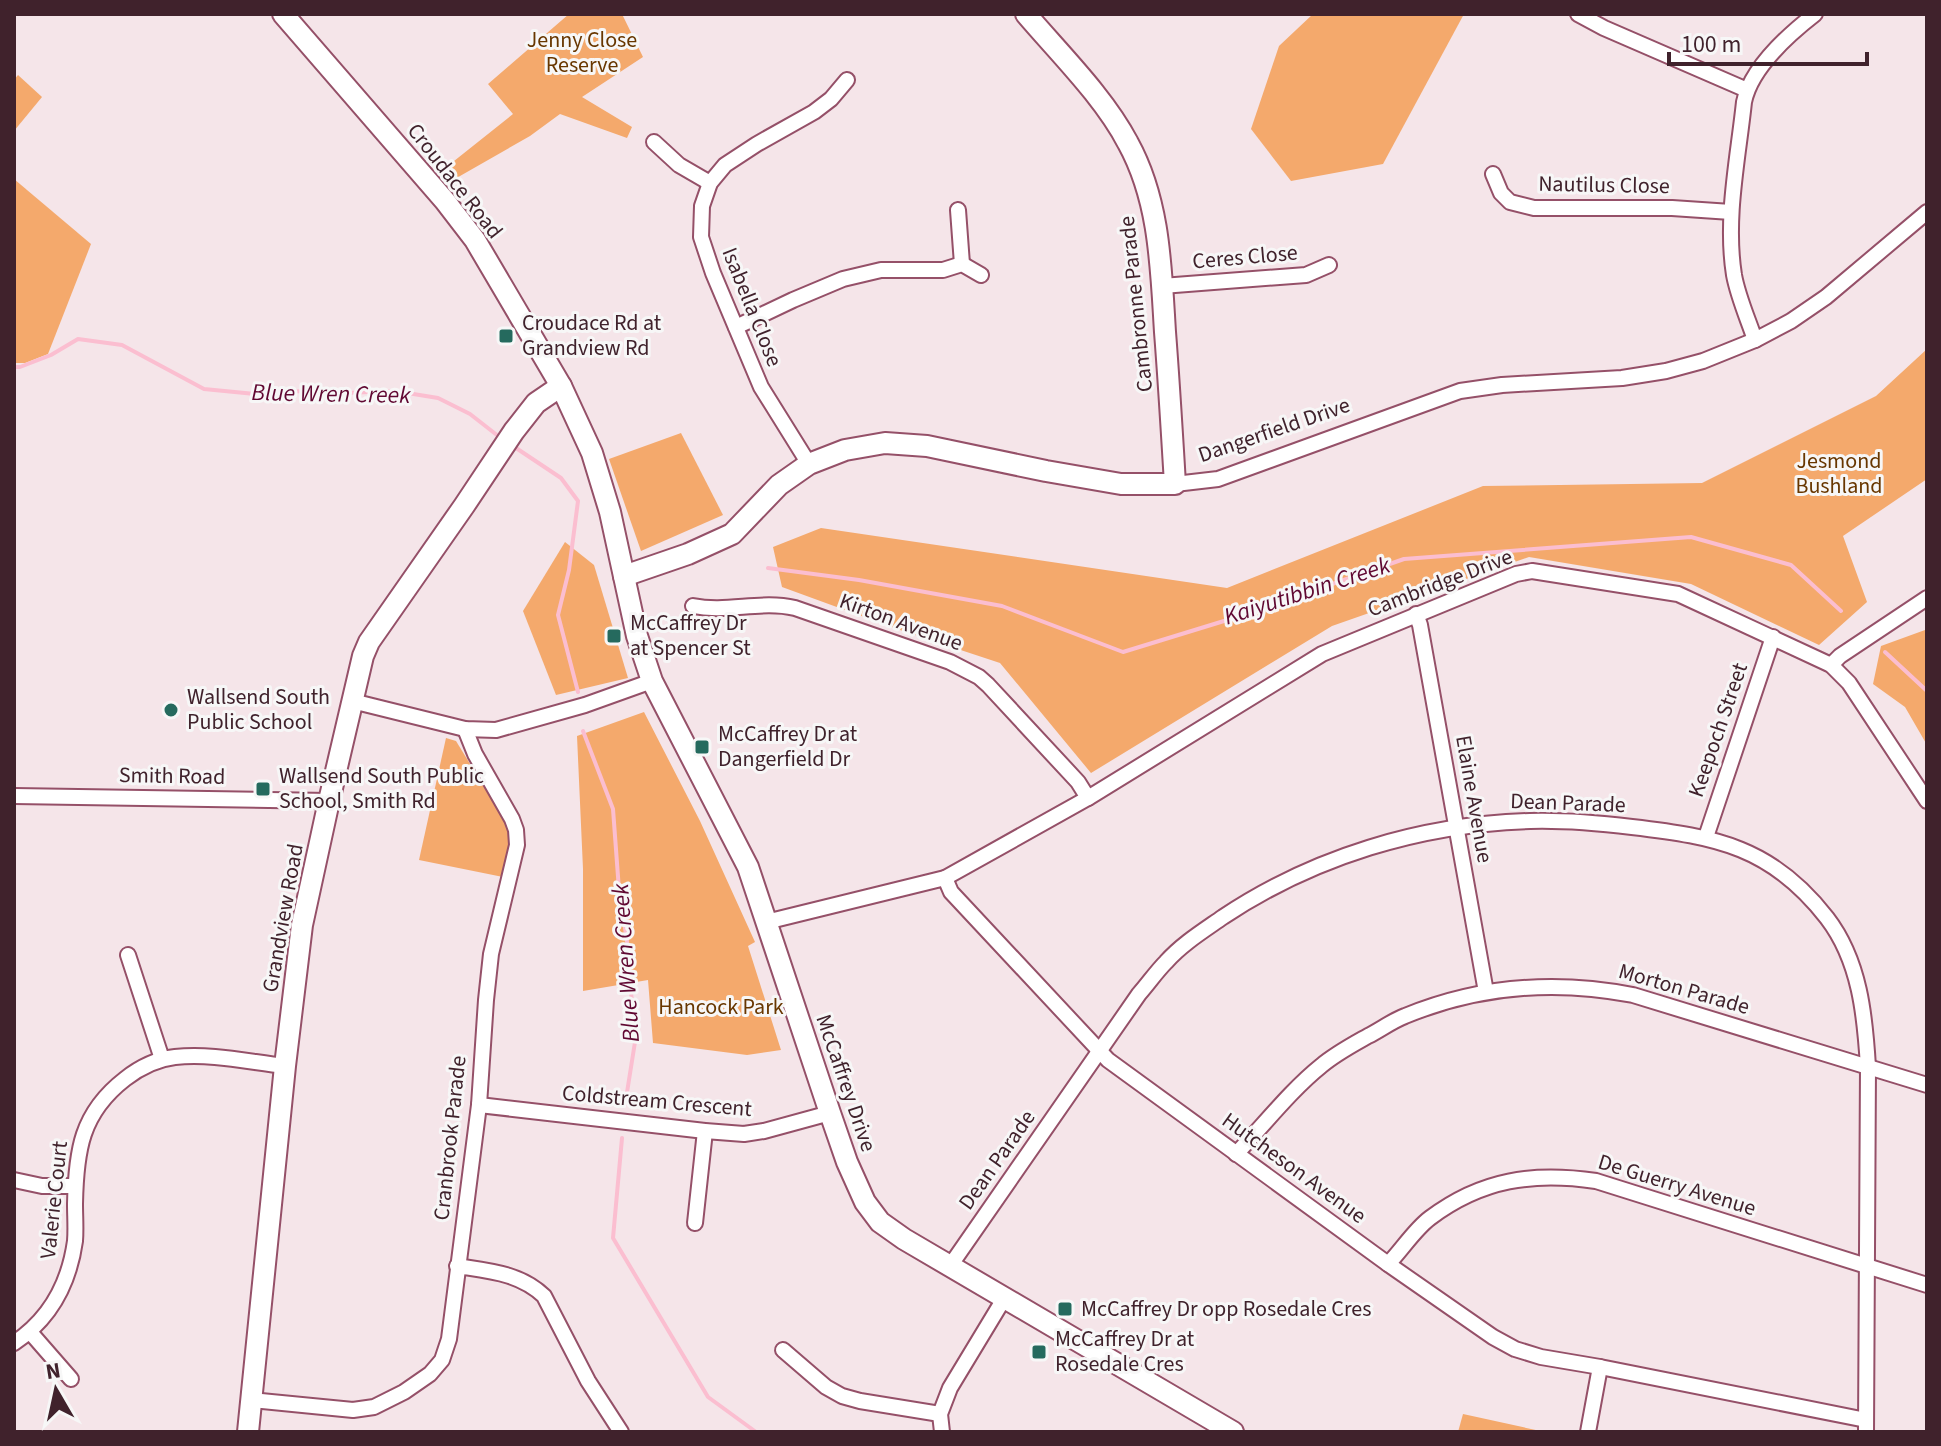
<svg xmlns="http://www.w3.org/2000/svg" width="1941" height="1446" viewBox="0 0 1941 1446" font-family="'Source Sans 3',sans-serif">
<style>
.green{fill:#f4a96c}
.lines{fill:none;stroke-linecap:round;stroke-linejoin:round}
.stream{stroke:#fbbed0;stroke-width:4}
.street-casing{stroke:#955068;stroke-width:18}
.secondary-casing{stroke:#955068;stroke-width:24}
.street{stroke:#fff;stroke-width:14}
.secondary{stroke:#fff;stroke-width:20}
.poi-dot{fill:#256a5e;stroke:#f7f7f7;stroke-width:3}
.labels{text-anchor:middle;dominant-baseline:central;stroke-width:6;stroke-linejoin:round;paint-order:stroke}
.park-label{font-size:22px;fill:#683700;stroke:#f7f7f7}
.street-label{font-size:22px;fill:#40222c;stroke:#f7f7f7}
.poi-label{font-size:22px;fill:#40222c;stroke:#f7f7f7;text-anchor:start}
.water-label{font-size:24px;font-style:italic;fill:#600832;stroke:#f7f7f7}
</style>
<rect width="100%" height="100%" fill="#f5e5e9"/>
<!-- green -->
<g class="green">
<polygon points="569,14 622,14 643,57 582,97 632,127 627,138 560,114 530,136 453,180 444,169 513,114 488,84"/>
<polygon points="1313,14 1464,14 1383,164 1291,181 1251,129 1279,46"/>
<polygon points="18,75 42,97 14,131 14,80"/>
<polygon points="14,179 91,244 48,354 25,363 14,363"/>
<polygon points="1927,349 1927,479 1843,536 1867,602 1819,645 1691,584 1529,557 1332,626 1091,773 1000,663 897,629 782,587 773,547 821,528 1227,588 1483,486 1702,483 1876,396"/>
<polygon points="681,433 723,515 641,551 609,459"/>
<polygon points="565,542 594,565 628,678 556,695 523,611"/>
<polygon points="1925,630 1927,634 1927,745 1905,707 1873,684 1881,646"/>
<polygon points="644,712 700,821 755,942 748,946 781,1050 747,1055 653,1043 648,980 583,991 583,869 577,736"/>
<polygon points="446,738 456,741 510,829 511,842 503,877 419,860"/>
<polygon points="1463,1414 1545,1432 1458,1432"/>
</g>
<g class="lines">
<!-- stream -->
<g class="stream">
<polyline points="14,367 20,367 51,355 78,339 122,345 204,389 255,394 303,391 321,394 395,391 438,398 470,414 502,439"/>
<polyline points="513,446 561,478 578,501 569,570 558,615 578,692"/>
<polyline points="768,568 859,580 1002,606 1123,652 1237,617 1404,559 1691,537 1791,565 1841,611"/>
<polyline points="1885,652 1927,691"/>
<polyline points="583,731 613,809 619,890 627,941 635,1042 625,1105"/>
<polyline points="622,1138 613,1238 708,1397 756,1432"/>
</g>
<!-- street casing -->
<g class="street-casing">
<g id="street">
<polyline points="1578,14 1604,28 1747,90"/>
<polyline points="654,142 679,165 710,183"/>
<polyline points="1493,174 1501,193 1510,202 1534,208 1672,208 1731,212"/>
<polyline points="958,210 962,264"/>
<polyline points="1162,286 1306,275 1329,265"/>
<polyline points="736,327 793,300 843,279 881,270 943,270 962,264 981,275"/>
<path d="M 1755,340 C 1748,319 1738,297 1734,275 C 1725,218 1738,159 1744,102 C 1751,68 1788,35 1815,14"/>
<polyline points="809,464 761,387 713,273 701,237 702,206 710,183 725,165 757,144 814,112 831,99 847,80"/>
<polyline points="1175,484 1218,479 1460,391 1502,385 1622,378 1666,371 1703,361 1755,340 1791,321 1826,297 1927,212"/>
<path d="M 693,606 C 727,613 761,600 795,608 L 950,662 L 979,677 L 988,685 L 1078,782 L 1088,798"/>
<polyline points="1416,614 1420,625 1486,992"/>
<polyline points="1831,665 1840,656 1927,598"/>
<polyline points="352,701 465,729 496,730 585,705 652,681"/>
<polyline points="14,796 329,801"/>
<polyline points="1706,837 1773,637"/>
<polyline points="945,878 1088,798 1322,654 1516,574 1532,571 1678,594 1831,665 1849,683 1927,801"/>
<polyline points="766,922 945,878 951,892 1108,1060 1388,1264 1493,1337 1515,1349 1541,1357 1600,1367 1866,1420"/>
<polyline points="128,955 162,1059"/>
<polyline points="479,1105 705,1131 744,1134 764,1131 830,1113"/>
<path d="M 1236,1154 C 1263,1126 1291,1090 1321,1066 C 1335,1054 1352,1045 1368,1036 C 1380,1030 1392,1021 1405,1016 C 1478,986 1556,980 1633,995 L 1927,1085"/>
<polyline points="14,1180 42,1186 75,1186"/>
<polyline points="695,1223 705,1131"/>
<path d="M 1388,1264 C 1402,1250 1414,1230 1430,1218 C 1482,1179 1533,1172 1596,1181 L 1927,1285"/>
<path d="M 457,1266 C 489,1271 520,1273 544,1296 L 588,1381 L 621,1432"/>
<path d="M 950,1266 L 1139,994 C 1148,984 1156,972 1166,962 C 1182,944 1203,931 1223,917 C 1313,857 1421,824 1530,821 C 1564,820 1598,823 1632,827 C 1717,837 1772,847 1827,918 C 1860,961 1865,1016 1868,1067 L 1866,1432"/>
<polyline points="30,1332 71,1379"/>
<path d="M 14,1343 C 50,1319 69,1284 75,1241 C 76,1229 75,1216 75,1204 C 76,1151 81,1113 125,1079 C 139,1068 157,1059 175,1057 C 211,1053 249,1062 285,1066"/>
<polyline points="783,1350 826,1387 842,1396 860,1401 940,1414"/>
<polyline points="252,1400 353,1410 374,1407 404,1392 430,1374 442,1360 449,1339 479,1105 486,1000 491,954 517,845 516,830 512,819 475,754 465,729"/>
<polyline points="942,1432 940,1414 950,1388 1005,1297"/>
<polyline points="1588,1432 1600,1367"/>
</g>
</g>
<!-- secondary casing -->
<g class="secondary-casing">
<g id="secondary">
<polyline points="283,14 445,201 475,240 561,386 592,453 610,512 637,636 652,681 748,867 830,1113 847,1162 865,1202 880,1222 904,1239 1233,1432"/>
<path d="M 624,576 L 688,554 L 732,534 L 779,485 L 809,464 L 845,450 L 885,443 L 927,446 L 1046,471 L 1121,484 L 1175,484 C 1172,434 1169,383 1165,332 C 1161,268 1160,201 1128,143 C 1104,97 1060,54 1026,14"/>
<polyline points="248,1432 285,1066 302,925 329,801 363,656 369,642 464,506 514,431 536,403 561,386"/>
</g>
</g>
<!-- street -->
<use href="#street" class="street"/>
<!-- secondary -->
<use href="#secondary" class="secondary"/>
</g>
<!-- markers -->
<g class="poi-dot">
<rect x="498" y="328" width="16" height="16" rx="4"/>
<rect x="606" y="628" width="16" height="16" rx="4"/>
<circle cx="171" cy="710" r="8"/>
<rect x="694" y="739" width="16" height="16" rx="4"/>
<rect x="255" y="781" width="16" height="16" rx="4"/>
<rect x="1057" y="1301" width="16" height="16" rx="4"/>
<rect x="1031" y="1344" width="16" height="16" rx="4"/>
</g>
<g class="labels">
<!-- park labels -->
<g class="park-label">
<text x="582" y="40">Jenny Close<tspan x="582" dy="25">Reserve</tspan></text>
<text x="1839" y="461">Jesmond<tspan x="1839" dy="25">Bushland</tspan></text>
<text x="721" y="1007">Hancock Park</text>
</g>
<!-- street labels -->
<g class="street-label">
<text transform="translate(455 181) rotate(52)">Croudace Road</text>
<text transform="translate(1604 185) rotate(1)">Nautilus Close</text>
<text transform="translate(1245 257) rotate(-5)">Ceres Close</text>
<text transform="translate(1136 304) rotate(-96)">Cambronne Parade</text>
<text transform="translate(752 307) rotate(68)">Isabella Close</text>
<text transform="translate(1274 430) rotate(-19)">Dangerfield Drive</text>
<text transform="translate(1440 583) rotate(-21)">Cambridge Drive</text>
<text transform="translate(901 622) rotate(20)">Kirton Avenue</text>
<text transform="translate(1718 730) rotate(-71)">Keepoch Street</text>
<text transform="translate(172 776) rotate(1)">Smith Road</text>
<text transform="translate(1474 799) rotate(80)">Elaine Avenue</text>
<text transform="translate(1568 803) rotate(2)">Dean Parade</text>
<text transform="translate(283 918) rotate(-80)">Grandview Road</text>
<text transform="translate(1684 989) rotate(16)">Morton Parade</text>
<text transform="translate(846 1083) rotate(71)">McCaffrey Drive</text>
<text transform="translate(657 1101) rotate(5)">Coldstream Crescent</text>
<text transform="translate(450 1138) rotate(-84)">Cranbrook Parade</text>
<text transform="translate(997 1160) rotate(-55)">Dean Parade</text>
<text transform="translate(1294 1168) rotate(36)">Hutcheson Avenue</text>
<text transform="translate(1677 1185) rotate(17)">De Guerry Avenue</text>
<text transform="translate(54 1200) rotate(-84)">Valerie Court</text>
</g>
<!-- poi labels -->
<g class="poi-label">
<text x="522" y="323">Croudace Rd at<tspan x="522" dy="25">Grandview Rd</tspan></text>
<text x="630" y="623">McCaffrey Dr<tspan x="630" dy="25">at Spencer St</tspan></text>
<text x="187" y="697">Wallsend South<tspan x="187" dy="25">Public School</tspan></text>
<text x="718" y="734">McCaffrey Dr at<tspan x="718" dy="25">Dangerfield Dr</tspan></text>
<text x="279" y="776">Wallsend South Public<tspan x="279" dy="25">School, Smith Rd</tspan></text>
<text x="1081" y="1309">McCaffrey Dr opp Rosedale Cres</text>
<text x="1055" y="1339">McCaffrey Dr at<tspan x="1055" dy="25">Rosedale Cres</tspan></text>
</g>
<!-- water labels -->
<g class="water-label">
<text transform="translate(331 394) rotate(1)">Blue Wren Creek</text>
<text transform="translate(1307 591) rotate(-18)">Kaiyutibbin Creek</text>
<text transform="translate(626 963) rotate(-94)">Blue Wren Creek</text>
</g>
</g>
<!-- border -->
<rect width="1941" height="1446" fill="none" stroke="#40222c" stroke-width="32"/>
<!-- north arrow -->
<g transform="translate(56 1390) rotate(351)" stroke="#f7f7f7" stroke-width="6" paint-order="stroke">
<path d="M0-6L14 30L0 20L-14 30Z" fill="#40222c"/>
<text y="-12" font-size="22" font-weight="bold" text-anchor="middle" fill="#40222c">N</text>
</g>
<!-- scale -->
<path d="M1669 52v12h198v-12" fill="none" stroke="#40222c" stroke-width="4"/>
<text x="1681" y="52" font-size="24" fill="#40222c" stroke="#f7f7f7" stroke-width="6" paint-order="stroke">100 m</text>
</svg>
